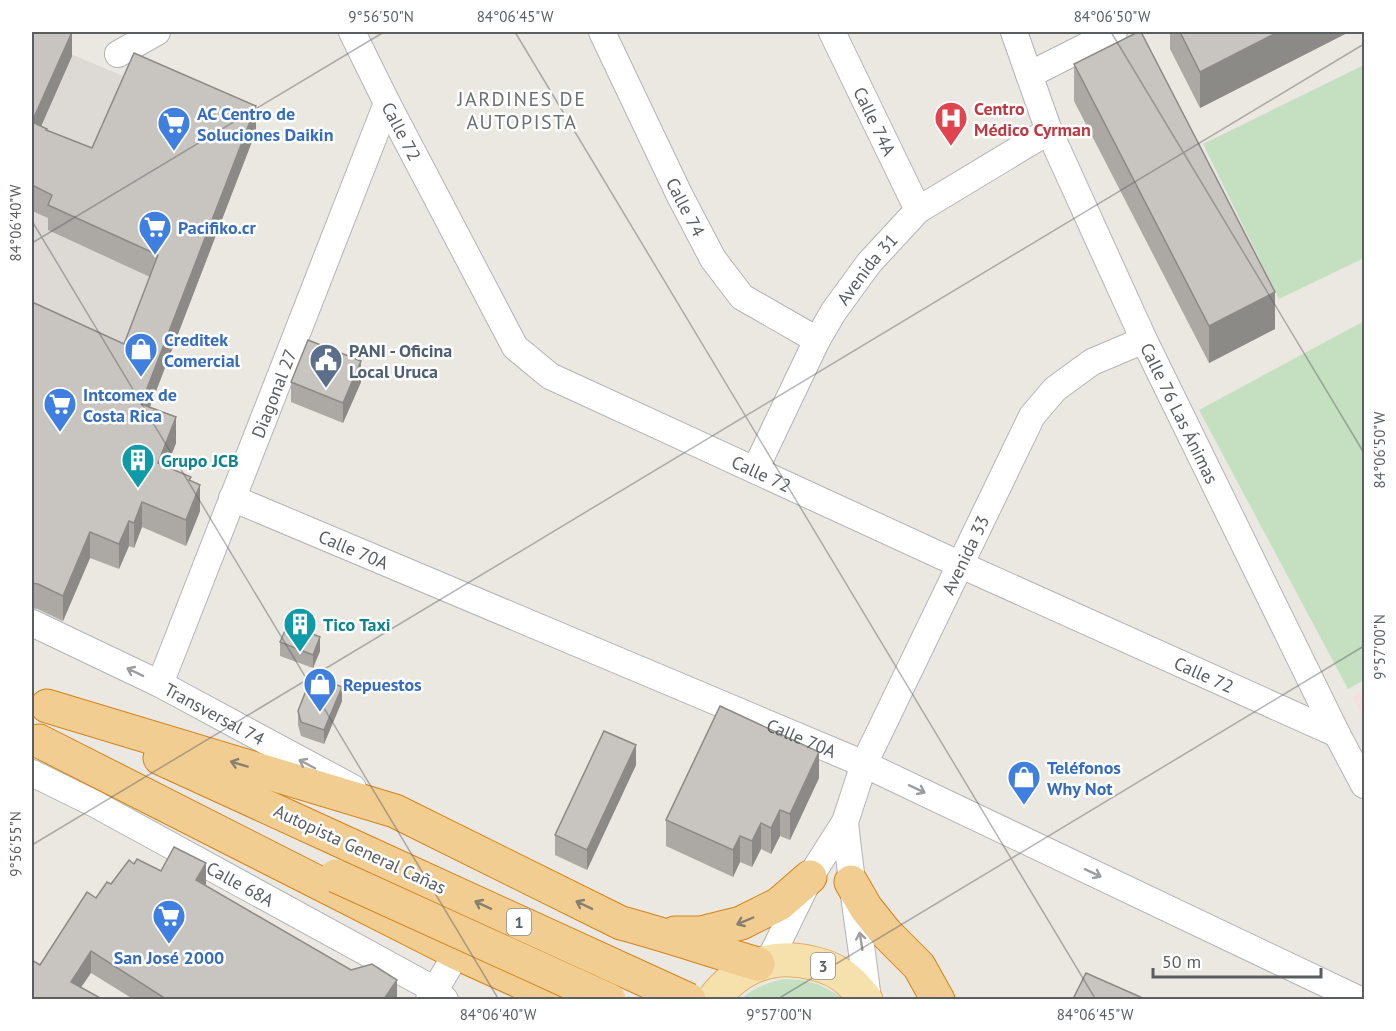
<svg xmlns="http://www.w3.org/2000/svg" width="1396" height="1031" viewBox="0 0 1396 1031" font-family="'PT Sans',sans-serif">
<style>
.industrial{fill:#dddad6}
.medical{fill:#f8dedf}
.green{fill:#c4e0c0}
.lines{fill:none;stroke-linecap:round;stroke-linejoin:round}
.minor-casing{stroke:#b2b4b7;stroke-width:28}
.major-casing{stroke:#e2ae63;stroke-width:35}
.highway-casing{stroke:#d68217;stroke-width:35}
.minor{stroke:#fff;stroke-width:26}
.major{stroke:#f6e0ab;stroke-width:33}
.highway{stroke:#f1cd92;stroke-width:33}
.highway-bridge-casing{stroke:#d68217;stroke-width:35;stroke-linecap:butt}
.highway-bridge{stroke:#f1cd92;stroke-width:33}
.wall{fill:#aca9a5}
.shaded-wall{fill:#8c8a86}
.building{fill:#c8c5c0;stroke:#8c8a86;stroke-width:1.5}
.oneway{stroke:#9c9ea0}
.oneway2{stroke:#877f70}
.ticks{fill:none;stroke:#5a5e61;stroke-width:1.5;stroke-opacity:0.45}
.labels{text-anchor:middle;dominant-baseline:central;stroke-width:5;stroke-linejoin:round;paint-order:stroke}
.shield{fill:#fff;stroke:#8c8e90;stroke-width:1.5}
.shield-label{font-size:16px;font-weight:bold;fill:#5a5e61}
.health-label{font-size:18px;font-weight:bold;fill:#be3a42;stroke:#fff;text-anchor:start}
.shop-label{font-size:18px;font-weight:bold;fill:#366cbe;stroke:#fff;text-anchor:start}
.street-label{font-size:18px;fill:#5a5e61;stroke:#fff}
.service-label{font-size:18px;font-weight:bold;fill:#4e5e75;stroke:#fff;text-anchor:start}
.culture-label{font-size:18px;font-weight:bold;fill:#0d838f;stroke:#fff;text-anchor:start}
.neighbourhood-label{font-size:20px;letter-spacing:1.5px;fill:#6b7072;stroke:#fff}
.neatline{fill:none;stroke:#5a5e61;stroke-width:2}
.ticks-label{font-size:15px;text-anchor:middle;fill:#5a5e61}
</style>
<rect width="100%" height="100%" fill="#ebe8e1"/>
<!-- industrial -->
<polygon class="industrial" points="32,38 256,131 61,626 32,613"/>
<!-- medical -->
<polygon class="medical" points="1364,690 1364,718 1353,697"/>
<!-- green -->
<g class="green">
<polygon points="1364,65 1364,258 1279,299 1203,144"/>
<polygon points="1364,321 1364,680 1348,689 1199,410"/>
<path d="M 783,979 C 811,980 820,983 843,999 L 741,999 C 752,988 768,983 783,979 Z"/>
</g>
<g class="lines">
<!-- minor casing -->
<g class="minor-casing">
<g id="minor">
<path id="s1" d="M 352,32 L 387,103 L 515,347 L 550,376 L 961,565 L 1337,734"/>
<path id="s2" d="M 602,32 L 679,194 L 713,259 L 742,297 L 817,340"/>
<path id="s3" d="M 832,32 L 918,210"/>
<path id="s4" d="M 1014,32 L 1049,131 L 1144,340 L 1337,734 L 1364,785"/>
<polyline points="118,54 157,32"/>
<polyline points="1029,75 1114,32"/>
<path id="s5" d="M 755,470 L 817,340 L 834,311 L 869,263 L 918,210 L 1049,131"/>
<path id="s6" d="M 232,498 L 864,764 L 1360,1000"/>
<path id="s7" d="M 32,623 L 160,684 L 353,788"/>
<path id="s8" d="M 160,684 L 387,103"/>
<path id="s9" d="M 32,773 L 95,804 L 435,990 L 445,1000"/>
<path d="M 845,822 C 851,882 861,940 868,1000"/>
<path id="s10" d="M 769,961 L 810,877 L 845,822 L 864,764 L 1032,416 L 1055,389 L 1092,362 L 1144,340"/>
<polyline points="429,1000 457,953"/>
</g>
</g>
<!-- major casing -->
<g class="major-casing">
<path id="major" d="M 713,1000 C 738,967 772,953 812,963 C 826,966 840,972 850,982 C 856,987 861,994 866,1000"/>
</g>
<!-- highway casing -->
<g class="highway-casing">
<g id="highway">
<path d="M 47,706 L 395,811 L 621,923 C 667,935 712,951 758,964"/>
<polyline points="39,741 457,953 561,1000"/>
<polyline points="160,758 350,845"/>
<polyline points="851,882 866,908 886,933 919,966 938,1000"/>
<polyline points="675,933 701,933 741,923 779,904 810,877"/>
</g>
</g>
<!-- minor -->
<use href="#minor" class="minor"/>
<!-- major -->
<use href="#major" class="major"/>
<!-- highway -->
<use href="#highway" class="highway"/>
<!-- highway-bridge casing -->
<g class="highway-bridge-casing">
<g id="highway-bridge">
<polyline points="350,845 689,1000"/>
<polyline points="336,876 609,1000"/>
</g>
</g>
<!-- highway-bridge -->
<use href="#highway-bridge" class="highway-bridge"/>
</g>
<!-- wall -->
<g class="wall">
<polygon points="32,32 72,56 41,126 47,130 92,148 256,131 150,407 176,443 166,467 191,481 200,511 186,546 142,527 134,548 129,546 119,569 90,558 63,621 38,609 32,608 32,302 124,344 150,277 48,230 48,218 32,211"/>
<polygon points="1170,32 1349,32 1200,108 1170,49"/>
<polygon points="1074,64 1275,329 1209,363 1074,101"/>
<polygon points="291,382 361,382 343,423 291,402"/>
<polygon points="280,642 320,651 313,668 280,656"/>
<polygon points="342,701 324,744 301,736 298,725 298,711"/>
<polygon points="636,765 587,870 555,855 555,835"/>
<polygon points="819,778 790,840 780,836 771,854 761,849 752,867 740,862 733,877 666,846 666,820"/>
<polygon points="161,871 206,884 205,885 397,999 133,999 91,973 40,965 96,898 111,884"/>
</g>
<!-- shaded-wall -->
<g class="shaded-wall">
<polygon points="72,32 72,56 32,147 32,122"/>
<polygon points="1278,32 1349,32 1200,108 1200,72"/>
<polygon points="256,106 256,131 141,430 141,404"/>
<polygon points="1275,292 1275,329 1209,363 1209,326"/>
<polygon points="361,361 361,382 343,423 343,403"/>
<polygon points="176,417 176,443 158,489 158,463"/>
<polygon points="200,485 200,511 186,546 186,520"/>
<polygon points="142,502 142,527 134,548 134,523"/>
<polygon points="129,521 129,546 119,569 119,544"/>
<polygon points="90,532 90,558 63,621 63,596"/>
<polygon points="320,637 320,651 313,668 313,655"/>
<polygon points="342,687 342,701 324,744 324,730"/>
<polygon points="636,745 636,765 587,870 587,850"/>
<polygon points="819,752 819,778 790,840 790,814"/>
<polygon points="780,810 780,836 771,854 771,828"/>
<polygon points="761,823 761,849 752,867 752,841"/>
<polygon points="740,836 740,862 733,877 733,850"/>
<polygon points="206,863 206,884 196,901 196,880"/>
<polygon points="91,951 91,973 73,999 71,982"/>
<polygon points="397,980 397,999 384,999"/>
</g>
<!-- building -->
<g class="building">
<polygon points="32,32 72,32 32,122 47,129 46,130 92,148 134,53 256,106 141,404 176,417 158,463 191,477 189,480 200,485 186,520 142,502 134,523 129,521 119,544 90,532 63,596 38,584 32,583 32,302 124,344 158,255 48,205 52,195 32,185"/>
<polygon points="1138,32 1141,32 1275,292 1209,326 1074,64"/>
<polygon points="1180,32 1278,32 1200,72"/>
<polygon points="308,340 361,361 343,403 291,382"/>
<polygon points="288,624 320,637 313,655 280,642"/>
<polygon points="312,675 342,687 324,730 301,722 298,711"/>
<polygon points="720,706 819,752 790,814 780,810 771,828 761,823 752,841 740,836 733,850 666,820"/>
<polygon points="604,731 636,745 587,850 555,835"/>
<polygon points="174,847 206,863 196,880 351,970 372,964 397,980 384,999 166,999 91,951 71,982 102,999 32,999 32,960 40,965 87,892 96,898 107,882 111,884 129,860 134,864 137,859 161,871"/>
<polygon points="1086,973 1145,999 1073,999"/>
</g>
<!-- one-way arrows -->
<defs><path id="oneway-shaft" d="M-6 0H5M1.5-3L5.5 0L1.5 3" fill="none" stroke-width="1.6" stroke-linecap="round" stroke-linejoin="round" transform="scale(1.5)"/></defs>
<g class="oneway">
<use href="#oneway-shaft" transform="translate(135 672) rotate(-154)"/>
<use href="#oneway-shaft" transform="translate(307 764) rotate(-152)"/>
<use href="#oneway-shaft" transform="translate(917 789) rotate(25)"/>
<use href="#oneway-shaft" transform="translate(1093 873) rotate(25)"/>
<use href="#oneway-shaft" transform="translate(861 941) rotate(-99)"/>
</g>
<g class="oneway2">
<use href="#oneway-shaft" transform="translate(239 764) rotate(-163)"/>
<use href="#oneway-shaft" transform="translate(483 905) rotate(-155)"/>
<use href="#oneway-shaft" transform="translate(584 905) rotate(-154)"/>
<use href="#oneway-shaft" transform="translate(745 921) rotate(157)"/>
</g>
<!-- ticks -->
<path class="ticks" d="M 515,32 L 1096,1000M 1111,32 L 1364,453M 32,221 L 499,1000M 32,243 L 384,32M 32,845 L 1364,44M 776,1000 L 1364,646"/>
<!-- icons -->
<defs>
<g id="hospital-pin" transform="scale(1.725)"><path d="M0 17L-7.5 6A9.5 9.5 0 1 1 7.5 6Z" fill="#e0444e" stroke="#fff"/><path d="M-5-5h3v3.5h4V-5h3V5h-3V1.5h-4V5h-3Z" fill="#fff"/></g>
<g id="supermarket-pin" transform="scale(1.725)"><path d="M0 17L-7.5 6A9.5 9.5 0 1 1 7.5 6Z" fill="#3f7fe0" stroke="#fff"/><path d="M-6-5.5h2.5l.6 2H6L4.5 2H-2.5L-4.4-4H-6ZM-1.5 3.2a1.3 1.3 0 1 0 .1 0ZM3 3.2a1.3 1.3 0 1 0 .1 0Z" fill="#fff"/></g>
<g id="shop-pin" transform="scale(1.725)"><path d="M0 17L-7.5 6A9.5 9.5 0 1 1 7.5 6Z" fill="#3f7fe0" stroke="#fff"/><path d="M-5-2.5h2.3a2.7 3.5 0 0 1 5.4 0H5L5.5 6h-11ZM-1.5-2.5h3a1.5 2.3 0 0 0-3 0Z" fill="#fff"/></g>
<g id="civic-pin" transform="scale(1.725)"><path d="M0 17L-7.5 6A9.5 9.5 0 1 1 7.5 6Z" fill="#5c6f8a" stroke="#fff"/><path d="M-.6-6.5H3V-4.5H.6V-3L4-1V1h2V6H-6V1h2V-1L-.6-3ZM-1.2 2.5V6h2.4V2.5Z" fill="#fff"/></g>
<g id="building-pin" transform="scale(1.725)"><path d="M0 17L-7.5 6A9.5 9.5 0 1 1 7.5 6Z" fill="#0f9aa8" stroke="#fff"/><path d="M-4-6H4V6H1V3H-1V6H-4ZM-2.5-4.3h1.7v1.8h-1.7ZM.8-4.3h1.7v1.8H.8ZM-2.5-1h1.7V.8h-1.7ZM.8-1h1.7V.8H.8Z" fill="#fff"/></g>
</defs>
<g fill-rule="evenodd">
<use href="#hospital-pin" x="951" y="118"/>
<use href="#supermarket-pin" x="174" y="123"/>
<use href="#supermarket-pin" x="155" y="227"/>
<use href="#shop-pin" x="141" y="349"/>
<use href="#civic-pin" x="326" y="360"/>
<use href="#supermarket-pin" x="60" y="404"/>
<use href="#building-pin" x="138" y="460"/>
<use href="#building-pin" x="300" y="624"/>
<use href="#shop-pin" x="320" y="684"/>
<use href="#shop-pin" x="1024" y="777"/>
<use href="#supermarket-pin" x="169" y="916"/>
</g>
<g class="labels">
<!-- shield labels -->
<g class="shield">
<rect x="507" y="909" width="24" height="26" rx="4.5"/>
<rect x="811" y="953" width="24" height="26" rx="4.5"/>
</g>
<g class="shield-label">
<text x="519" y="922">1</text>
<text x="823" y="966">3</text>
</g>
<!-- health labels -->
<g class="health-label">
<text x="974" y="108">Centro<tspan x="974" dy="21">Médico Cyrman</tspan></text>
</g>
<!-- shop labels -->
<g class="shop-label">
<text x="197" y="113">AC Centro de<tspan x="197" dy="21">Soluciones Daikin</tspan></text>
<text x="178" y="227">Pacifiko.cr</text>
<text x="164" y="339">Creditek<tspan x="164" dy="21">Comercial</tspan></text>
<text x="83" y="394">Intcomex de<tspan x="83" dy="21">Costa Rica</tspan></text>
<text x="343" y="684">Repuestos</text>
<text x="1047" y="767">Teléfonos<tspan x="1047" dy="21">Why Not</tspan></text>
<text x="169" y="957" text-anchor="middle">San José 2000</text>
</g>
<!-- street labels -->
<g class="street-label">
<text stroke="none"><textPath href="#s3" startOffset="99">Calle 74A</textPath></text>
<text stroke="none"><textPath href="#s1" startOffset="111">Calle 72</textPath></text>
<text stroke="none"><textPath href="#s2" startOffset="194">Calle 74</textPath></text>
<text stroke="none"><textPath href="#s5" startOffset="231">Avenida 31</textPath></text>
<text stroke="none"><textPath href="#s8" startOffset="312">Diagonal 27</textPath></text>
<text stroke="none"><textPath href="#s4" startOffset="416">Calle 76 Las Ánimas</textPath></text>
<text stroke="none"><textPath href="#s1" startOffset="633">Calle 72</textPath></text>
<text stroke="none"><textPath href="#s6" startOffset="132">Calle 70A</textPath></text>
<text stroke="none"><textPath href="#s10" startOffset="452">Avenida 33</textPath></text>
<text stroke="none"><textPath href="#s1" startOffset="1119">Calle 72</textPath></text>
<text stroke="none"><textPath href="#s7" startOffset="204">Transversal 74</textPath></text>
<text stroke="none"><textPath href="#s6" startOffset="618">Calle 70A</textPath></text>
<text transform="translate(360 849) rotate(25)">Autopista General Cañas</text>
<text stroke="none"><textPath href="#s9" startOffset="236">Calle 68A</textPath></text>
</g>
<!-- service labels -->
<g class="service-label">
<text x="349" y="350">PANI - Oficina<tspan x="349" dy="21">Local Uruca</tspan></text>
</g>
<!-- culture labels -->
<g class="culture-label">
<text x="161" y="460">Grupo JCB</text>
<text x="323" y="624">Tico Taxi</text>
</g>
<!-- neighbourhood labels -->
<g class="neighbourhood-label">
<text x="522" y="99">JARDINES DE<tspan x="522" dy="23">AUTOPISTA</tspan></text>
</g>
</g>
<!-- border -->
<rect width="1396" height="1031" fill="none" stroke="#ffffff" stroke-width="66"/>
<!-- scale -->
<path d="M1153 968v9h168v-9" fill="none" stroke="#5a5e61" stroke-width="3"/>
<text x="1162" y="968" font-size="18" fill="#5a5e61" stroke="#ffffff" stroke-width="4.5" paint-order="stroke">50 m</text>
<rect x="33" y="33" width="1330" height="965" class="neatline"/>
<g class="ticks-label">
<text x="381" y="22">9°56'50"N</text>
<text x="515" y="22">84°06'45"W</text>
<text x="1112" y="22">84°06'50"W</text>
<text transform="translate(16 223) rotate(-90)" y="5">84°06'40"W</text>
<text transform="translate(1380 450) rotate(-90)" y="5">84°06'50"W</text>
<text transform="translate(1380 647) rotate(-90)" y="5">9°57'00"N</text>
<text transform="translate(16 844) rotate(-90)" y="5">9°56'55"N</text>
<text x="498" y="1020">84°06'40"W</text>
<text x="779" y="1020">9°57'00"N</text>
<text x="1095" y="1020">84°06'45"W</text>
</g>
</svg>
